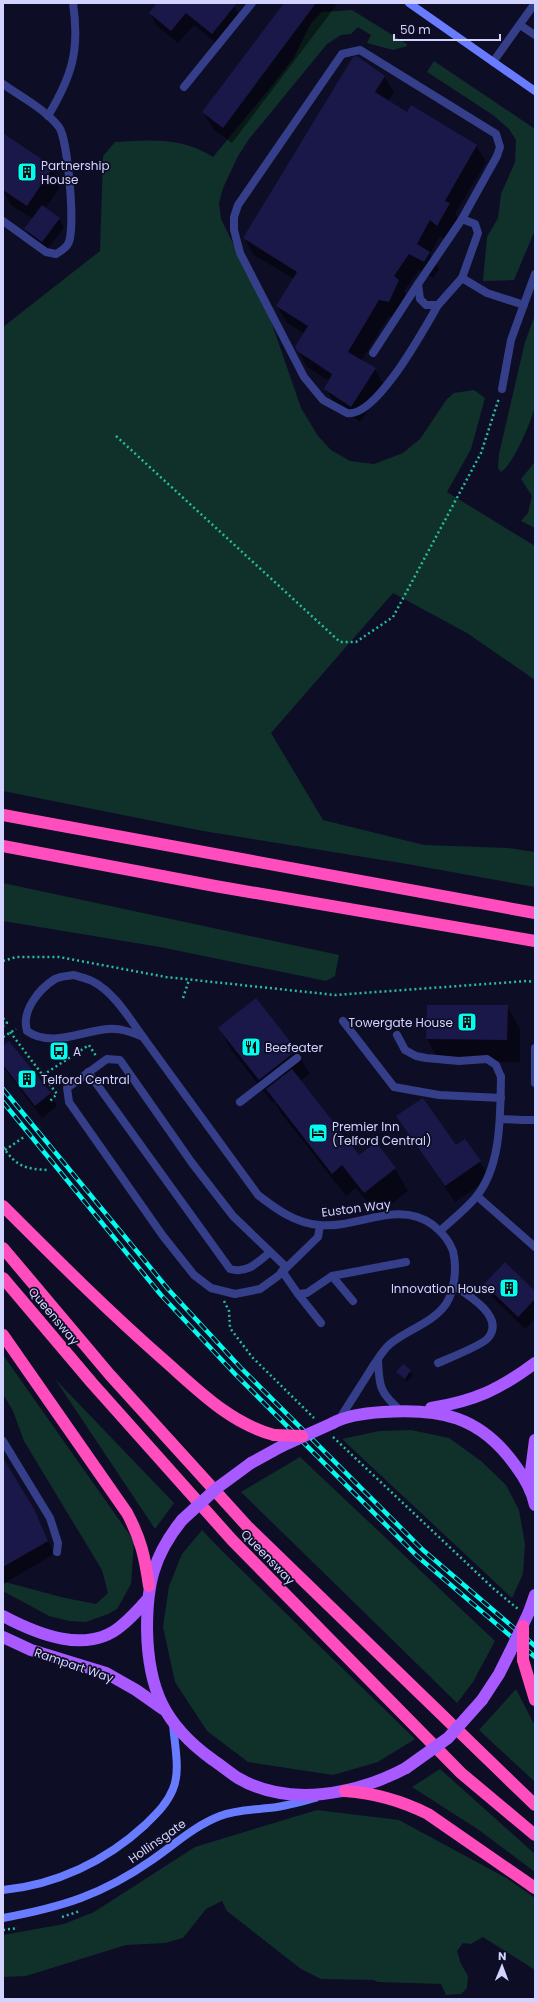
<svg xmlns="http://www.w3.org/2000/svg" width="538" height="2002" viewBox="0 0 538 2002" font-family="Poppins,sans-serif">
<style>
.green{fill:#10302a}
.shadow{fill:#0007}
.building{fill:#1a1848}
.lines{fill:none;stroke-linecap:round;stroke-linejoin:round}
.path{stroke:#27be9e;stroke-width:2.5;stroke-dasharray:2 3;stroke-linecap:butt}
.lane{stroke:#353e88;stroke-width:8}
.street{stroke:#353e88;stroke-width:8}
.secondary{stroke:#697cff;stroke-width:8}
.primary{stroke:#a859ff;stroke-width:12}
.highway{stroke:#ff4dbd;stroke-width:12}
.rail-casing{stroke:#00fdf0;stroke-width:4.5}
.rail{stroke:#0e0d26;stroke-width:3;stroke-dasharray:9;stroke-linecap:butt}
.primary-bridge{stroke:#a859ff;stroke-width:12}
.highway-bridge{stroke:#ff4dbd;stroke-width:12}
.labels{text-anchor:middle;dominant-baseline:central;stroke-width:3.5;stroke-linejoin:round;paint-order:stroke}
.poi-label{font-size:12px;fill:#d2d3ff;stroke:#0e0d26;text-anchor:start}
.street-label{font-size:12px;fill:#d2d3ff;stroke:#0e0d26}
</style>
<rect width="100%" height="100%" fill="#0e0d26"/>
<!-- green -->
<g class="green">
<path d="M 352,10 L 407,44 L 407,46 L 393,50 L 367,43 L 371,35 L 358,27 L 351,34 L 341,35 L 327,44 L 249,139 L 238,156 L 223,188 L 219,203 L 221,219 L 271,321 L 301,408 L 318,436 L 331,450 L 350,461 L 374,464 L 403,453 L 420,439 L 447,399 L 454,393 L 474,390 L 485,398 L 471,449 L 447,492 L 535,546 L 535,680 L 467,633 L 393,593 L 271,733 L 323,820 L 424,845 L 508,848 L 535,852 L 535,887 L 407,864 L 203,831 L 3,791 L 3,327 L 100,251 L 103,156 L 115,142 C 151,140 182,137 213,157 L 271,87 L 294,57 L 311,23 L 322,12 Z"/>
<polygon points="434,61 535,129 535,230 514,280 483,281 487,237 498,218 501,194 515,162 516,140 509,129 493,115 427,72"/>
<path d="M 535,315 C 535,342 538,378 535,404 C 533,419 513,465 501,472 L 498,468 L 499,454 L 525,342 Z"/>
<polygon points="535,462 535,528 521,521 528,513 532,496 521,479"/>
<polygon points="3,883 339,955 335,976 326,981 160,947 3,921"/>
<polygon points="3,1355 134,1541 131,1584 117,1609 108,1614 86,1622 69,1621 49,1616 3,1591 5,1582 65,1598 96,1604 108,1593 102,1570 24,1441 13,1411 3,1394"/>
<polygon points="55,1379 174,1503 155,1529"/>
<polygon points="411,1430 449,1438 481,1461 506,1485 519,1510 525,1544 523,1574 512,1598 342,1439 379,1431"/>
<polygon points="300,1457 495,1641 473,1682 457,1703 241,1492"/>
<polygon points="202,1530 222,1551 415,1739 378,1762 333,1775 248,1762 207,1731 175,1682 163,1627 169,1586 182,1554"/>
<polygon points="516,1689 535,1726 535,1782 479,1730"/>
<polygon points="440,1769 535,1854 535,1872 479,1830 412,1787"/>
<polygon points="317,1810 399,1820 508,1879 535,1898 535,1970 483,1937 471,1944 463,1943 457,1951 461,1964 468,1976 467,1988 461,1994 446,1995 441,1984 378,1982 373,1980 321,1979 301,1969 227,1911 222,1901 206,1909 183,1938 165,1943 126,1945 26,1976 3,1977 3,1935 64,1924 94,1912 195,1847"/>
</g>
<!-- shadow -->
<g class="shadow">
<polygon points="158,3 230,3 234,6 242,19 220,46 194,25 178,43 157,26 150,13"/>
<polygon points="285,3 338,3 232,143 213,129 203,112"/>
<polygon points="384,76 394,93 388,101 407,113 476,145 486,162 455,214 459,220 447,242 440,236 430,254 439,269 433,278 419,270 404,291 408,298 398,318 389,316 361,361 375,369 384,385 360,422 335,405 326,389 329,381 307,367 296,347 305,334 286,322 277,306 294,279 254,255 244,238"/>
<polygon points="3,134 53,168 62,184 45,209 59,219 64,227 47,250 30,238 25,229 33,219 11,205 3,191"/>
<polygon points="256,999 296,1051 310,1074 300,1081 359,1156 395,1169 408,1191 377,1215 356,1188 346,1196 280,1112 274,1101 273,1103 232,1051 219,1028"/>
<polygon points="507,1006 520,1029 520,1062 440,1062 427,1039"/>
<polygon points="3,1047 50,1093 57,1106 42,1118 3,1067"/>
<polygon points="397,1117 456,1146 480,1162 490,1178 455,1202"/>
<polygon points="485,1284 535,1292 535,1319 525,1329 492,1297"/>
<polygon points="403,1365 413,1375 407,1382 398,1372"/>
<polygon points="3,1460 40,1523 54,1554 5,1583 3,1581"/>
</g>
<!-- building -->
<g class="building">
<polygon points="157,3 237,3 212,34 186,13 171,31 149,13"/>
<polygon points="284,3 316,3 223,128 202,112"/>
<polygon points="357,56 385,76 375,92 407,112 411,105 477,145 445,201 450,203 437,226 430,220 417,244 430,252 424,262 409,254 394,276 399,280 389,302 379,300 348,352 376,368 351,407 324,389 332,374 297,351 295,347 308,326 276,306 297,272 243,238 353,57"/>
<polygon points="3,133 53,167 27,206 3,190"/>
<polygon points="42,205 60,218 42,242 24,229"/>
<polygon points="256,998 297,1050 259,1080 218,1028"/>
<polygon points="427,1005 508,1005 507,1040 426,1039"/>
<polygon points="9,1041 51,1093 35,1106 3,1065 3,1046"/>
<polygon points="292,1069 359,1155 376,1142 396,1168 364,1193 342,1165 332,1174 266,1089"/>
<polygon points="423,1098 456,1145 465,1139 481,1161 445,1186 396,1116"/>
<polygon points="505,1262 535,1291 535,1299 518,1317 484,1284"/>
<polygon points="403,1364 411,1370 405,1379 396,1372"/>
<polygon points="3,1458 34,1509 48,1541 3,1567"/>
</g>
<g class="lines">
<!-- path -->
<g class="path">
<polyline points="116,436 340,642 356,642 393,617 481,453 499,398"/>
<polyline points="3,961 16,957 59,957 166,977 335,995 527,981 535,982"/>
<polyline points="183,998 189,980"/>
<polyline points="3,1018 7,1023 3,1026"/>
<polyline points="10,1032 57,1094 50,1101"/>
<polyline points="3,1037 16,1029"/>
<polyline points="43,1075 89,1045 96,1056"/>
<path d="M 3,1147 C 17,1167 25,1169 49,1170"/>
<polyline points="5,1150 24,1137"/>
<polyline points="224,1301 229,1311 230,1328 252,1357 314,1418"/>
<polyline points="333,1437 494,1589 518,1609"/>
<polyline points="62,1917 80,1911"/>
<polyline points="3,1930 18,1928"/>
</g>
<!-- lane -->
<g class="lane">
<path d="M 3,84 C 21,97 45,109 59,127 C 68,140 76,231 68,244 C 65,249 61,251 56,254 L 46,252 L 3,221"/>
<polyline points="184,87 252,3"/>
<path d="M 48,116 C 72,76 80,50 73,3"/>
<polyline points="462,278 438,305 426,305 420,299 418,284 462,219 475,224 478,233 462,278 487,293 524,305"/>
<path d="M 438,305 C 425,327 376,419 347,413 L 323,400 L 304,377 L 240,253 L 234,230 L 234,217 L 238,205 L 342,54 L 360,50 L 496,134 L 500,147 L 497,156 L 462,219"/>
<polyline points="373,353 418,284"/>
<path d="M 74,975 C 79,977 86,978 92,981 C 114,992 129,1018 143,1037 C 131,1032 121,1028 108,1029 C 82,1031 51,1048 27,1031 C 21,1011 39,989 55,979 C 60,976 68,976 74,975 Z"/>
<polyline points="343,1021 394,1087 439,1095 501,1098"/>
<polyline points="397,1035 405,1050 416,1056 426,1058 459,1061 487,1059 496,1065 501,1077"/>
<polyline points="535,1048 535,1083"/>
<path d="M 88,1072 L 230,1269 C 247,1274 257,1263 269,1253"/>
<polyline points="240,1102 297,1058"/>
<polyline points="523,1120 535,1120"/>
<polyline points="477,1196 535,1247"/>
<polyline points="286,1267 233,1216 192,1163 120,1060 107,1059 67,1088 69,1102 163,1236 194,1275 211,1288 235,1294 260,1289 278,1276 318,1237 320,1226"/>
<polyline points="282,1271 298,1294 307,1293 332,1276 406,1262"/>
<polyline points="332,1276 353,1301"/>
<polyline points="298,1294 321,1323"/>
<path d="M 438,1363 C 447,1359 483,1345 488,1338 C 506,1317 467,1294 453,1285"/>
<polyline points="3,1441 50,1518 58,1543 57,1552"/>
</g>
<!-- street -->
<g class="street">
<polyline points="520,25 535,35"/>
<polyline points="493,62 535,3"/>
<polyline points="502,389 511,340 535,274"/>
<path d="M 143,1037 L 258,1195 C 276,1209 295,1223 319,1225 C 357,1229 398,1199 433,1225 C 443,1233 449,1240 453,1251 C 457,1267 455,1290 446,1304 C 433,1323 406,1330 390,1344 C 383,1350 378,1359 373,1366 C 362,1384 350,1402 339,1420"/>
<polyline points="501,1119 523,1120"/>
<path d="M 440,1231 C 452,1220 466,1209 476,1197 C 502,1165 500,1115 501,1077"/>
<path d="M 378,1360 C 379,1387 380,1393 401,1411"/>
</g>
<!-- secondary -->
<g class="secondary">
<polyline points="409,3 535,91"/>
<path d="M 3,1890 C 56,1885 106,1861 145,1825 C 156,1814 167,1804 173,1789 C 181,1770 174,1743 173,1723"/>
<path d="M 3,1918 C 62,1907 102,1895 152,1860 C 174,1845 194,1826 220,1816 C 235,1810 252,1810 268,1808 C 284,1807 300,1802 315,1798"/>
</g>
<!-- primary -->
<g class="primary">
<path d="M 431,1408 C 474,1401 499,1390 535,1363"/>
<path d="M 333,1423 C 347,1415 367,1413 383,1412 C 440,1408 480,1416 515,1465 C 524,1477 532,1490 535,1505"/>
<polyline points="251,1463 282,1446"/>
<polyline points="529,1486 535,1440"/>
<path d="M 182,1520 C 153,1556 147,1585 147,1629 C 148,1689 164,1725 213,1760 C 222,1766 230,1773 238,1778 C 289,1808 357,1794 406,1768"/>
<polyline points="529,1612 535,1595"/>
<path d="M 3,1616 C 37,1634 87,1655 121,1626 C 130,1619 139,1609 147,1600"/>
<polyline points="3,1637 31,1650 106,1673 136,1690 163,1709"/>
<polyline points="482,1700 499,1674 510,1652"/>
</g>
<!-- highway -->
<g class="highway">
<polyline points="3,815 535,913"/>
<polyline points="3,846 215,886 535,941"/>
<path d="M 3,1206 C 56,1259 109,1312 165,1361 C 199,1391 230,1423 274,1435"/>
<polyline points="3,1248 110,1375 247,1526 535,1805"/>
<polyline points="3,1278 92,1383 232,1540 461,1773 535,1835"/>
<path d="M 3,1335 L 127,1513 C 141,1539 145,1558 149,1586"/>
<polyline points="523,1660 535,1700"/>
<path d="M 345,1791 C 375,1793 400,1800 428,1814 L 535,1888"/>
</g>
<!-- rail casing -->
<g class="rail-casing">
<g id="rail">
<polyline points="3,1089 168,1289 241,1368 423,1550 535,1646"/>
<polyline points="3,1102 161,1295 235,1374 417,1556 535,1657"/>
</g>
</g>
<!-- rail -->
<use href="#rail" class="rail"/>
<!-- primary-bridge -->
<g class="primary-bridge">
<polyline points="282,1446 333,1423"/>
<polyline points="182,1520 217,1488 251,1463"/>
<polyline points="510,1652 529,1612"/>
<polyline points="406,1768 448,1738 482,1700"/>
</g>
<!-- highway-bridge -->
<g class="highway-bridge">
<polyline points="274,1435 302,1436"/>
<polyline points="523,1626 523,1660"/>
</g>
</g>
<!-- icons -->
<defs>
<g id="building-square" transform="scale(1)"><rect x="-9" y="-9" width="18" height="18" rx="4" fill="#00fdf0" stroke="#0e0d26"/><path d="M-4-6H4V6H1V3H-1V6H-4ZM-2.5-4.3h1.7v1.8h-1.7ZM.8-4.3h1.7v1.8H.8ZM-2.5-1h1.7V.8h-1.7ZM.8-1h1.7V.8H.8Z" fill="#111"/></g>
<g id="restaurant-square" transform="scale(1)"><rect x="-9" y="-9" width="18" height="18" rx="4" fill="#00fdf0" stroke="#0e0d26"/><path d="M-5-6h1v4h1v-4h1v4h1v-4h1v5L-1.5 .5V6h-2V.5L-5-1ZM5-6V6H3V1.5H1.5Q1.5-4 5-6Z" fill="#111"/></g>
<g id="bus-square" transform="scale(1)"><rect x="-9" y="-9" width="18" height="18" rx="4" fill="#00fdf0" stroke="#0e0d26"/><path d="M-5-6H5V4H4V6H2V4H-2V6H-4V4H-5ZM-3.5-4V0h7V-4ZM-3.5 1.2v1.5H-2V1.2ZM2 1.2v1.5H3.5V1.2Z" fill="#111"/></g>
<g id="hotel-square" transform="scale(1)"><rect x="-9" y="-9" width="18" height="18" rx="4" fill="#00fdf0" stroke="#0e0d26"/><path d="M-6-4.5h1.5V1H6V5H4.5V3h-9V5H-6ZM-4 0a1.8 1.8 0 1 1 3.6 0ZM.5 0V-2.5h3Q6-2.5 6 0Z" fill="#111"/></g>
</defs>
<g fill-rule="evenodd">
<use href="#building-square" x="27" y="172"/>
<use href="#building-square" x="467" y="1022"/>
<use href="#restaurant-square" x="251" y="1047"/>
<use href="#bus-square" x="59" y="1051"/>
<use href="#building-square" x="27" y="1079"/>
<use href="#hotel-square" x="318" y="1133"/>
<use href="#building-square" x="509" y="1288"/>
</g>
<g class="labels">
<!-- poi labels -->
<g class="poi-label">
<text x="41" y="165">Partnership<tspan x="41" dy="14">House</tspan></text>
<text x="453" y="1022" text-anchor="end">Towergate House</text>
<text x="265" y="1047">Beefeater</text>
<text x="73" y="1051">A</text>
<text x="41" y="1079">Telford Central</text>
<text x="332" y="1126">Premier Inn<tspan x="332" dy="14">(Telford Central)</tspan></text>
<text x="495" y="1288" text-anchor="end">Innovation House</text>
</g>
<!-- street labels -->
<g class="street-label">
<text transform="translate(356 1208) rotate(-7)">Euston Way</text>
<text transform="translate(54 1316) rotate(50)">Queensway</text>
<text transform="translate(268 1557) rotate(46)">Queensway</text>
<text transform="translate(74 1665) rotate(19)">Rampart Way</text>
<text transform="translate(157 1841) rotate(-35)">Hollinsgate</text>
</g>
</g>
<!-- border -->
<rect width="538" height="2002" fill="none" stroke="#d2d3ff" stroke-width="8"/>
<!-- north arrow -->
<g transform="translate(502 1966) rotate(1)" stroke="#0e0d26" stroke-width="3" paint-order="stroke">
<path d="M0-3L7 15L0 10L-7 15Z" fill="#d2d3ff"/>
<text y="-6" font-size="11" font-weight="bold" text-anchor="middle" fill="#d2d3ff">N</text>
</g>
<!-- scale -->
<path d="M394 34v6h106v-6" fill="none" stroke="#d2d3ff" stroke-width="2"/>
<text x="400" y="34" font-size="12" fill="#d2d3ff" stroke="#0e0d26" stroke-width="3" paint-order="stroke">50 m</text>
</svg>
